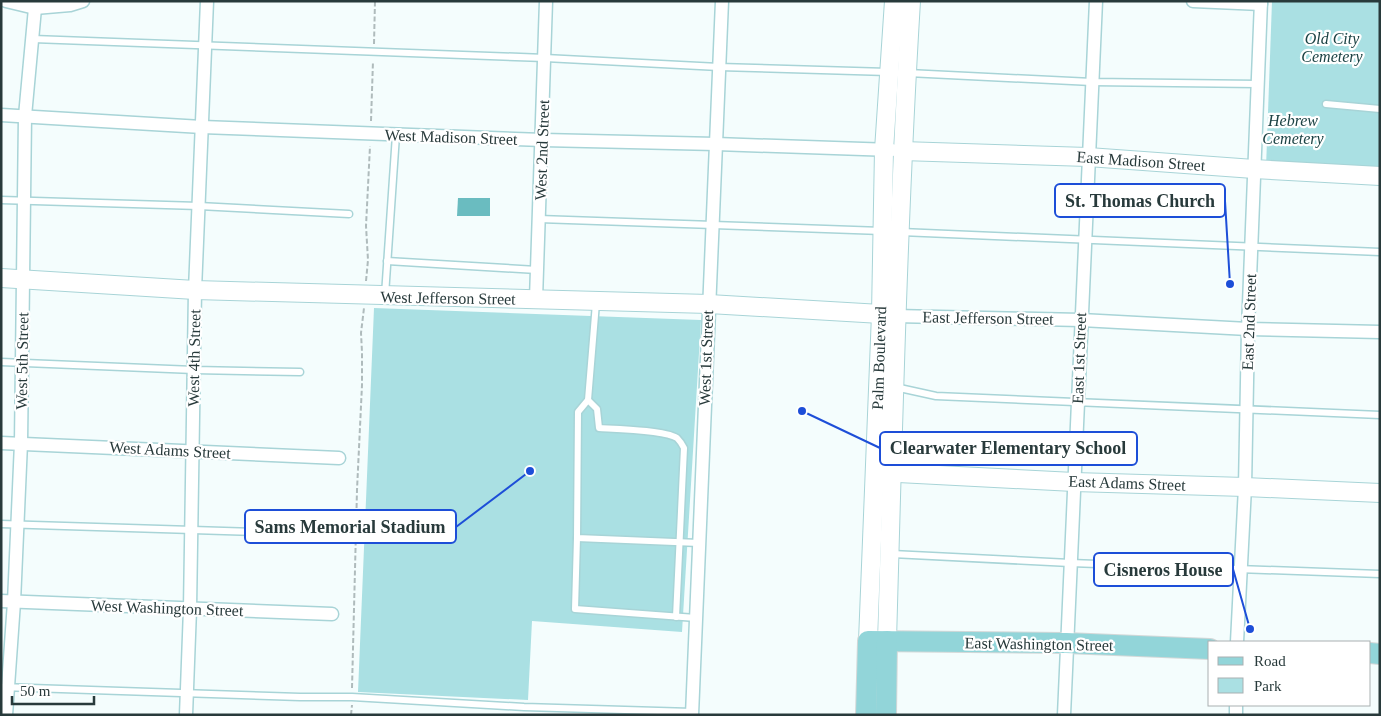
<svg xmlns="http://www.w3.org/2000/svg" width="1381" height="716" viewBox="0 0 1381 716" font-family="Georgia,serif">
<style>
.green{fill:#aae0e3}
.water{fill:#6abcc0}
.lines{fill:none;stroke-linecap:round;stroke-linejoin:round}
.lane-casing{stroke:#a8d4d7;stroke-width:9}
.street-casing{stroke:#a8d4d7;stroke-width:15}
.secondary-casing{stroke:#a8d4d7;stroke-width:20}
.primary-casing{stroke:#d4d8d8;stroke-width:22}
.path{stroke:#afbbbc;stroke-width:2;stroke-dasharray:5 2.5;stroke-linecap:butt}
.lane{stroke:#fff;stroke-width:6}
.street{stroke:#fff;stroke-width:12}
.secondary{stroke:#fff;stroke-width:18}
.primary{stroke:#92d5d9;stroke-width:20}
.labels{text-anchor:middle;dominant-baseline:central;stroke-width:4.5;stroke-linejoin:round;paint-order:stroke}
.park-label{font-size:16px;font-style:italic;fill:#1b4244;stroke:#fff}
.street-label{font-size:16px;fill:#283a3b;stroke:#fff}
.leader{fill:none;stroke:#1d4ed8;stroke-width:2}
.callout-dot{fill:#1d4ed8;stroke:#fff;stroke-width:2}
.callout{fill:#fff;stroke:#1d4ed8;stroke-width:2}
.callout-label{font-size:18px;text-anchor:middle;font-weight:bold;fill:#283a3b}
</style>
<rect width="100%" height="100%" fill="#f4fdfd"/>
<!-- green -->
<g class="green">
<polygon points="1272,1 1380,1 1380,173 1266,168"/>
<polygon points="374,308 701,320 682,632 532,621 528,700 358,692"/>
</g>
<!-- water -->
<polygon class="water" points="458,198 490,198 490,216 457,216"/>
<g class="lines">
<!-- lane casing -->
<g class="lane-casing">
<g id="lane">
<polyline points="33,39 545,58 719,67 888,72"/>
<polyline points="908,73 1092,82 1258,84"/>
<polyline points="1326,104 1380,109"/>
<polyline points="1,200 199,206 349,214"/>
<polyline points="539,219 882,231"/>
<polyline points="901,232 1380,252"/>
<polyline points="387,261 537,270"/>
<polyline points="385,295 396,135"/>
<polyline points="596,303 588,400 578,412 577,538 699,543"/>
<polyline points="1,362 194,370 300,372"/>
<polyline points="895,387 936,396 1380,415"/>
<path d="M 588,400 L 597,409 L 599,428 C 616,429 664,430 677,438 C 680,441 682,444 684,448 L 676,617"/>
<polyline points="1,524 288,533"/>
<polyline points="577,538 575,609 696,618"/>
<polyline points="892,554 1070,563 1380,574"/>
<polyline points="1,687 300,697 352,697 524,707 692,712"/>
</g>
</g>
<!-- street casing -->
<g class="street-casing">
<g id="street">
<polyline points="6,1 35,8 70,5 83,1"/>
<polyline points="1193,1 1261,4"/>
<polyline points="1,115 202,127 543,140 716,144 892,150"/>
<polyline points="536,299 546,1"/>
<polyline points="895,316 1081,320 1248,329 1380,332"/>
<polyline points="1,443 339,458"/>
<polyline points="1,601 332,614"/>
<polyline points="1237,642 1245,487 1248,329 1261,1"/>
<polyline points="6,715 14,602 21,443 25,116 35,8"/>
<polyline points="186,715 190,609 195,290 207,1"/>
<polyline points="692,715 722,1"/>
<polyline points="1064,715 1096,1"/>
<polyline points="1236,715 1236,705"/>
</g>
</g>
<!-- secondary casing -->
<g class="secondary-casing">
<g id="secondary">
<polyline points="902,151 1088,157 1254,169 1380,176"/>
<polyline points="1,278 195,290 709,304 881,314 895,316"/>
<polyline points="879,472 1074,482 1245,487 1380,493"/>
<polyline points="868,641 881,314 884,150 894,1"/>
<path d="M 887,641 C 893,428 898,214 911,1"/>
</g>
</g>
<!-- primary casing -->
<g class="primary-casing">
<g id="primary">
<polyline points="1370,653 1380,654"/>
<polyline points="866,715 868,641 1066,643 1210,649"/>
<polyline points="886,715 887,641"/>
</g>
</g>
<!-- path -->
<g class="path">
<polyline points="374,44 375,1"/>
<polyline points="371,121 373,61"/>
<polyline points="366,281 368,260 366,226 370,146"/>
<polyline points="352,688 357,490 362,385 362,352 361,333 364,308"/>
<polyline points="351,715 352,705"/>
</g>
<!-- lane -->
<use href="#lane" class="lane"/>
<!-- street -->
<use href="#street" class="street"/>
<!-- secondary -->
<use href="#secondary" class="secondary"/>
<!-- primary -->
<use href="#primary" class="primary"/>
</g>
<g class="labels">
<!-- park labels -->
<g class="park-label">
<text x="1332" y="38">Old City<tspan x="1332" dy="18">Cemetery</tspan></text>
<text x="1293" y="120">Hebrew<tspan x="1293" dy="18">Cemetery</tspan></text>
</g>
<!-- street labels -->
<g class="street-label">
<text transform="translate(451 137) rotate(2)">West Madison Street</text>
<text transform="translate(542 150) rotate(-88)">West 2nd Street</text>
<text transform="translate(1141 161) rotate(4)">East Madison Street</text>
<text transform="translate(448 298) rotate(1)">West Jefferson Street</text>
<text transform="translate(988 318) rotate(1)">East Jefferson Street</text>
<text transform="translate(1249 322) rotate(-88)">East 2nd Street</text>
<text transform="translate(194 358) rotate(-89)">West 4th Street</text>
<text transform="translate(706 358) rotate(-88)">West 1st Street</text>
<text transform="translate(879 358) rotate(-88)">Palm Boulevard</text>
<text transform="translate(1079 358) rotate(-88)">East 1st Street</text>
<text transform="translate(22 361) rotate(-89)">West 5th Street</text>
<text transform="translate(170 450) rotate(3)">West Adams Street</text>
<text transform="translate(1127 483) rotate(2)">East Adams Street</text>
<text transform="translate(167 608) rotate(2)">West Washington Street</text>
<text transform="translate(1039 644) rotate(1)">East Washington Street</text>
</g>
</g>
<!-- callouts -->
<path class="leader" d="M1230 284L1225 201M802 411L880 448M530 471L456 527M1250 629L1233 569"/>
<g class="callout-dot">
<circle cx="1230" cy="284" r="5"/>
<circle cx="802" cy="411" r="5"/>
<circle cx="530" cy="471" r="5"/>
<circle cx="1250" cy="629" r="5"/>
</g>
<g class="callout">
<rect x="1055" y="184" width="170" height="33" rx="5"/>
<rect x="880" y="432" width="257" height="33" rx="5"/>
<rect x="245" y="510" width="211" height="33" rx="5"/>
<rect x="1094" y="553" width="139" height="33" rx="5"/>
</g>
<g class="callout-label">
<text x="1140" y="207">St. Thomas Church</text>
<text x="1008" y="454">Clearwater Elementary School</text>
<text x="350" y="533">Sams Memorial Stadium</text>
<text x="1163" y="576">Cisneros House</text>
</g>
<!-- border -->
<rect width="1381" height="716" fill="none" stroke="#283a3b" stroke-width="5"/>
<!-- legend -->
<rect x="1208" y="641" width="162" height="65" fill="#ffffff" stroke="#a9b0b1"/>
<rect x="1218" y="657" width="25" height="8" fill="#92d5d9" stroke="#a9b0b1"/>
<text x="1254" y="666" font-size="15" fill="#283a3b">Road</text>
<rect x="1218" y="678" width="25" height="15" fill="#aae0e3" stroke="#a9b0b1"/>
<text x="1254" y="691" font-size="15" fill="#283a3b">Park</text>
<!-- scale -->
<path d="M12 696v8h82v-8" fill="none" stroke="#283a3b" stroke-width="2.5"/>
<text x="20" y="696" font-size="15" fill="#283a3b" stroke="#ffffff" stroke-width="4" paint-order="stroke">50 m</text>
</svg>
